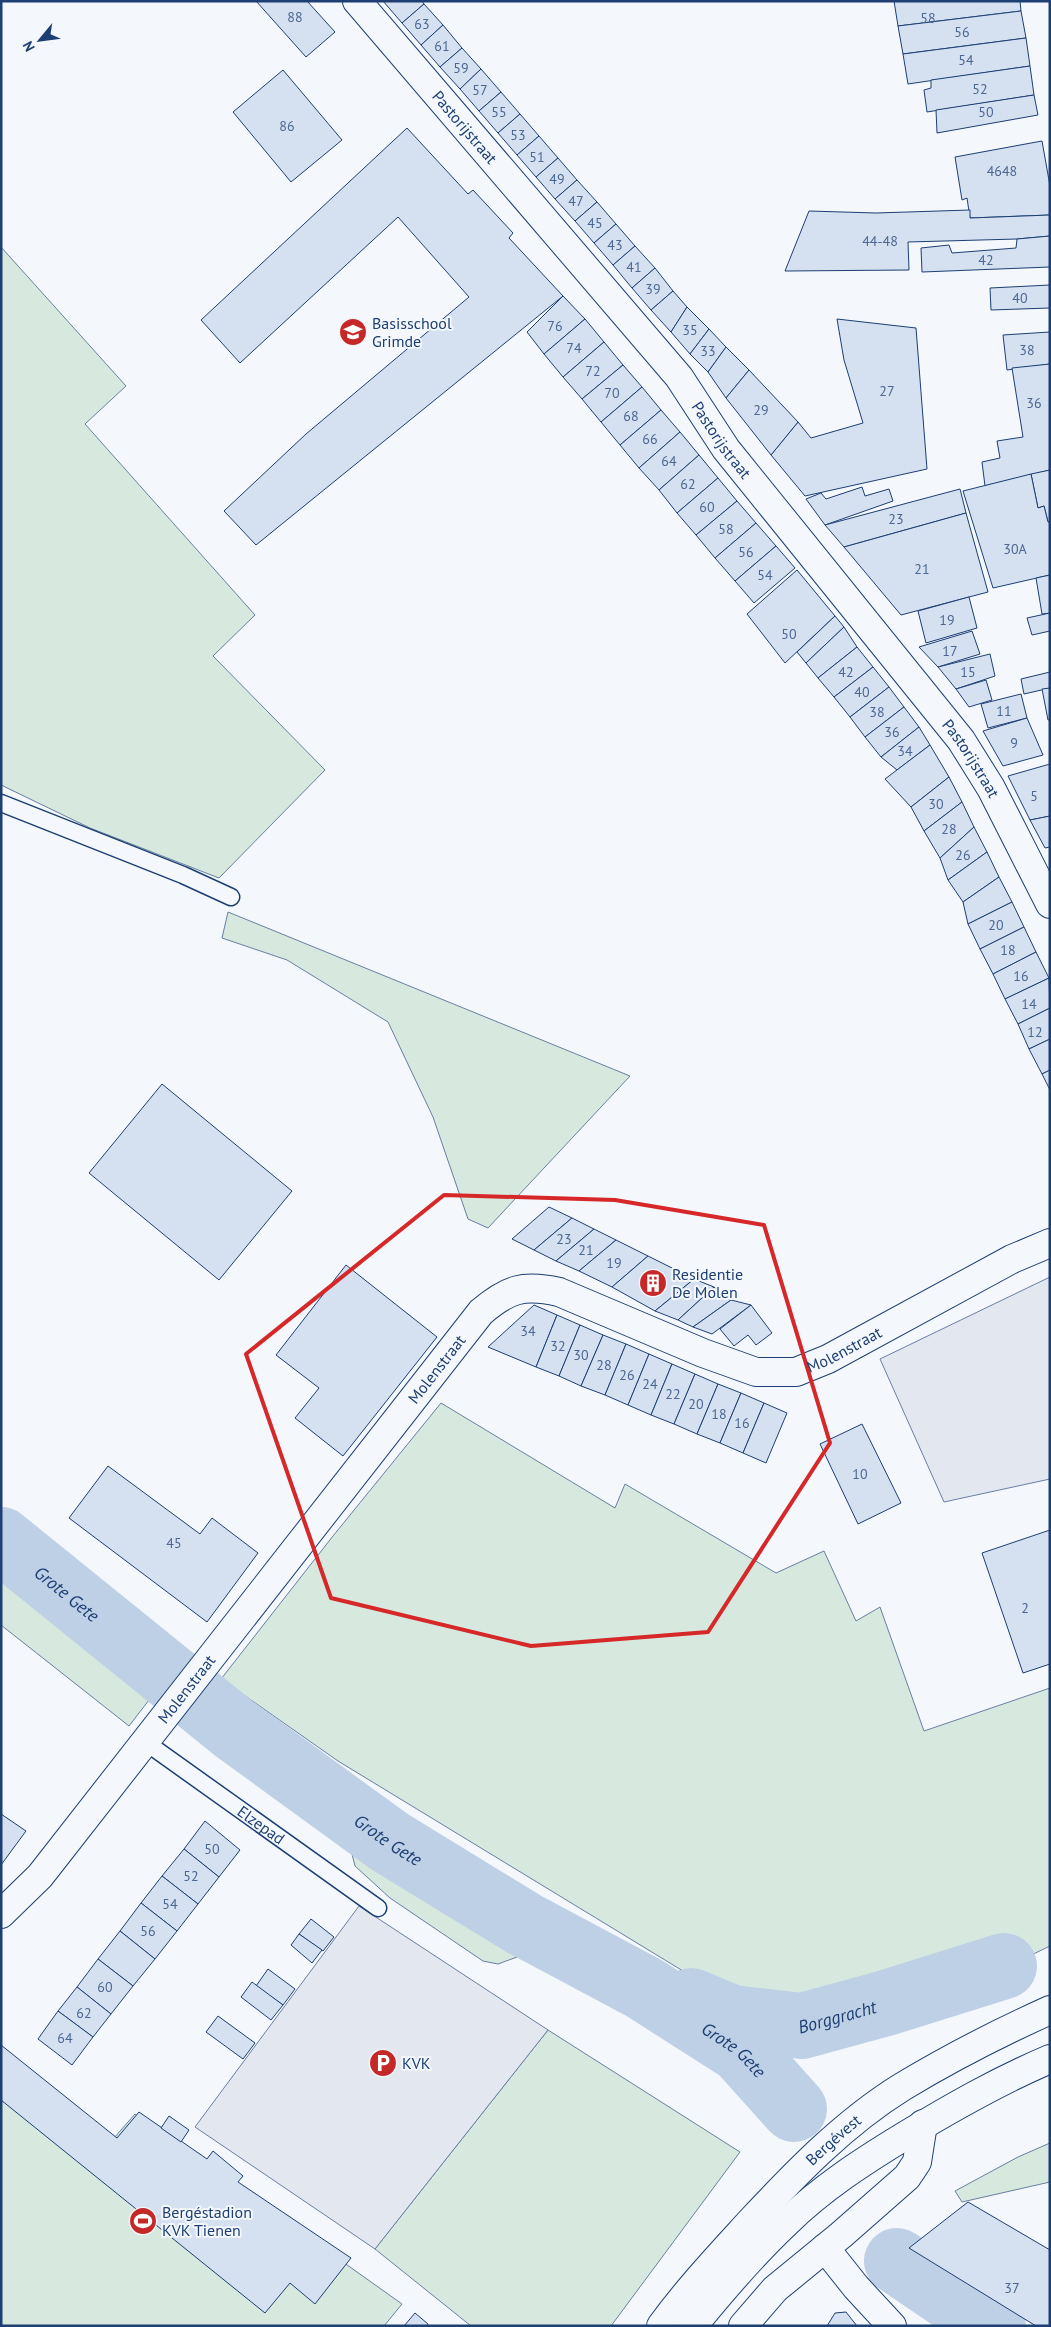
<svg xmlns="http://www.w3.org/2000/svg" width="1051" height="2327" viewBox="0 0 1051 2327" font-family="'PT Sans',sans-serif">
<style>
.green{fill:#d7e8df;stroke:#687fa3}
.parking{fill:#e3e8f0;stroke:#687fa3}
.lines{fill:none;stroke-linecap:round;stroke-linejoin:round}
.river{stroke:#bed0e5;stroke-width:66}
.building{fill:#d5e0f0;stroke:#1d3f73}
.service-casing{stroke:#1d3f73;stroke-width:19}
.minor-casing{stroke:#1d3f73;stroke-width:30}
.primary-casing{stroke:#1d3f73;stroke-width:30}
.service{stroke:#f4f7fb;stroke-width:16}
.minor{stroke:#f4f7fb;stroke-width:28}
.primary{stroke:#f4f7fb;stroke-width:28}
.marked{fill:none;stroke:#d62828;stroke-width:4;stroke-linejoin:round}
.labels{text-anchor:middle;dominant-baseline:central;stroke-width:4;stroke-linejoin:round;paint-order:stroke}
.number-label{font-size:14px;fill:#4b6792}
.street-label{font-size:16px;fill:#1d3f73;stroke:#f4f7fb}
.poi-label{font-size:16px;fill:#1d3f73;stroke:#f4f7fb;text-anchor:start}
.water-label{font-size:18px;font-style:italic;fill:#1d3f73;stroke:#f4f7fb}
</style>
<rect width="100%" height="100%" fill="#f4f7fb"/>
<!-- green -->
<g class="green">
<polygon points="1,247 126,386 85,424 255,615 213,656 325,770 219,878 90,828 1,785"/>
<polygon points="228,912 630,1076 488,1228 468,1219 433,1117 388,1022 287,960 222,938"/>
<polygon points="441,1403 615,1508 625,1484 776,1573 824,1551 856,1621 880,1607 924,1731 1050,1688 1050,1946 938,2000 905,2008 882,1988 865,1987 774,2010 729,1999 338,1761 221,1679 333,1536"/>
<polygon points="1,1562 159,1687 129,1726 1,1625"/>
<polygon points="347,1834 416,1877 517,1957 498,1964 483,1961 390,1898 355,1866"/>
<polygon points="548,2030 740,2152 611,2326 471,2326 375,2249"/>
<polygon points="1,2048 114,2138 135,2114 402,2304 384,2326 1,2326"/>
<polygon points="1050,2143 1050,2182 962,2202 955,2191 1018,2157"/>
</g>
<!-- parking -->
<g class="parking">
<polygon points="1050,1277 1050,1479 944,1502 880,1359"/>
<polygon points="359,1906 548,2030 375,2249 195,2127"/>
</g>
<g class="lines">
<!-- river -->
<g class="river">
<path id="s1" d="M 1,1540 L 236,1730 L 390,1842 L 524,1924 L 644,1988 L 741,2050 L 794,2109"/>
<path id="s2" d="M 691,2001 L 732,2018 L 802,2026 L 886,2003 L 1004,1966"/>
<polyline points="897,2261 993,2326"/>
</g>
</g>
<!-- building -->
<g class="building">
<polygon points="256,1 307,1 335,32 306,57"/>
<polygon points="383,1 422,1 424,4 402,23"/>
<polygon points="894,1 1020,1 1021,11 898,26"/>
<polygon points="424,4 443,25 421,45 402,23"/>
<polygon points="1021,11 1026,38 903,54 898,26"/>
<polygon points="443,25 462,48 440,67 421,45"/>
<polygon points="1026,38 1030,66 908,84 903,54"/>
<polygon points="462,48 481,69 460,89 440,67"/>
<polygon points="1030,66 1034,95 927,112 924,90 931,88 931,80"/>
<polygon points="481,69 501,92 479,111 460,89"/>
<polygon points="283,70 342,140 291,182 233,112"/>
<polygon points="501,92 520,114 498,133 479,111"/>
<polygon points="1034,95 1038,115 937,133 936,110"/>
<polygon points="520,114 539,136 517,155 498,133"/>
<polygon points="407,128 468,194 473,190 513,233 509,238 563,296 256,545 224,511 306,434 469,297 398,217 240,363 201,320"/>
<polygon points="539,136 558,158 536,177 517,155"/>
<polygon points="1042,141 1050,186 1050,215 970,218 967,198 962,200 955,157"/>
<polygon points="558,158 577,180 555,199 536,177"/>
<polygon points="577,180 597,202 575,221 555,199"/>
<polygon points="597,202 616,224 594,243 575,221"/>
<polygon points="970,210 970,218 1050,215 1050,236 1017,239 908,242 909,270 785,271 809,211 876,213"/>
<polygon points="616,224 635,246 613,265 594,243"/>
<polygon points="1050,236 1050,267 922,272 921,248 949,245 952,253 1016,248 1017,239"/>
<polygon points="635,246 655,268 632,288 613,265"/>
<polygon points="655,268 673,291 651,310 632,288"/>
<polygon points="1050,285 1050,308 991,310 990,288"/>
<polygon points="673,291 687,307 671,332 651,310"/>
<polygon points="563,296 585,319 544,354 527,332"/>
<polygon points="687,307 709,329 690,354 671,332"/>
<polygon points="585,319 604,342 563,377 544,354"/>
<polygon points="837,319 916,328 927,469 805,496 771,455 798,422 811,438 863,423 844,360"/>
<polygon points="709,329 726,347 708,372 690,354"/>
<polygon points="1050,332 1050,364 1007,370 1003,335"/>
<polygon points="604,342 623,365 582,399 563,377"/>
<polygon points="726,347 749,370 726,398 708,372"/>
<polygon points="1050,364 1050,470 985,486 982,462 1000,458 997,441 1023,437 1012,368"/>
<polygon points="623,365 642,387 601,422 582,399"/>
<polygon points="749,370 798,422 771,455 726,398"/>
<polygon points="642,387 661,410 620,445 601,422"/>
<polygon points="661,410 680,432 639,468 620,445"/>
<polygon points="680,432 699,455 659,490 639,468"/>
<polygon points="699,455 718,478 677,513 659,490"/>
<polygon points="1050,470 1050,522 1048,522 1044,506 1038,508 1031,474"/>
<polygon points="1031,474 1038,508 1044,506 1048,522 1050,522 1050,575 993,588 963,491"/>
<polygon points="718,478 737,501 696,535 677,513"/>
<polygon points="862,487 865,496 889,489 893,501 825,525 806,499 821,493 826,499"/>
<polygon points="960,489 966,513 844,547 825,525"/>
<polygon points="737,501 756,523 715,558 696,535"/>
<polygon points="966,513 988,592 901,615 844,547"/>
<polygon points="756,523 776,546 735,581 715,558"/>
<polygon points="776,546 795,568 754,603 735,581"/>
<polygon points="797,570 835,616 785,663 747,614"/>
<polygon points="1050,575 1050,613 1042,614 1036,578"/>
<polygon points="969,597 977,628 926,643 918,611"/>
<polygon points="1050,613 1050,631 1032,635 1027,618"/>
<polygon points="835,616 844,627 806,663 797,652"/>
<polygon points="844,627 857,647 818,678 806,663"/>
<polygon points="972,631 980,654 938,667 919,647"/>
<polygon points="857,647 873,667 834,697 818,678"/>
<polygon points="990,654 995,676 956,689 938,667"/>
<polygon points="873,667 889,687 850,717 834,697"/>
<polygon points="1050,672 1050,688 1024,694 1021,679"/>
<polygon points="986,680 992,700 969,707 956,689"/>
<polygon points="889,687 904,707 865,737 850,717"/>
<polygon points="1050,688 1050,720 1048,720 1042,689"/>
<polygon points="1021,694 1027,718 988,728 981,704"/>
<polygon points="904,707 919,727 881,757 865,737"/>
<polygon points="1027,718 1043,755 1003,766 983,731"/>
<polygon points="919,727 930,745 897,770 881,757"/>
<polygon points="930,745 949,777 911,807 885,779"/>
<polygon points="1050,764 1050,816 1030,820 1008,776"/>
<polygon points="949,777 962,802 924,831 911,807"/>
<polygon points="962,802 974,827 940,858 924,831"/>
<polygon points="1050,816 1050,847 1045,848 1030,820"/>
<polygon points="974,827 987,852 948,880 940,858"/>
<polygon points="987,852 999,877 963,902 948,880"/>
<polygon points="999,877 1012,902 968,924 963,902"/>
<polygon points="1012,902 1024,927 980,949 968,924"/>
<polygon points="1024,927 1036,952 993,974 980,949"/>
<polygon points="1036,952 1049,978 1005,999 993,974"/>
<polygon points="1049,978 1050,1008 1018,1024 1005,999"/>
<polygon points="1050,1008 1050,1039 1029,1049 1018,1024"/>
<polygon points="1050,1039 1050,1070 1042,1074 1029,1049"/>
<polygon points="1050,1070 1050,1090 1042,1074"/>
<polygon points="162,1084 292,1191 219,1280 89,1173"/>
<polygon points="549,1207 572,1218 534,1250 512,1239"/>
<polygon points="572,1218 594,1229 556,1261 534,1250"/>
<polygon points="594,1229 616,1240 579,1271 556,1261"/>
<polygon points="616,1240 648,1256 612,1287 579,1271"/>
<polygon points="648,1256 694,1279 655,1311 612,1287"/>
<polygon points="346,1265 437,1337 343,1456 295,1418 319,1388 276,1355"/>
<polygon points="694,1279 714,1287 678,1320 655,1311"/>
<polygon points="714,1287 731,1300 693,1327 678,1320"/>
<polygon points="731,1300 751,1305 712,1334 693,1327"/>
<polygon points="534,1305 557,1315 536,1367 488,1347"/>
<polygon points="751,1305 772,1333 756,1345 748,1335 734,1346 720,1329"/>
<polygon points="557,1315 580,1325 559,1376 536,1367"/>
<polygon points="580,1325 603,1335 581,1386 559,1376"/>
<polygon points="603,1335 626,1344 605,1395 581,1386"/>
<polygon points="626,1344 649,1354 628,1405 605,1395"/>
<polygon points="649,1354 672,1364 651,1415 628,1405"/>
<polygon points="672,1364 695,1374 674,1424 651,1415"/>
<polygon points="695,1374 718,1384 697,1434 674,1424"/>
<polygon points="718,1384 741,1393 720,1443 697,1434"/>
<polygon points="741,1393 764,1403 743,1453 720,1443"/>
<polygon points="764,1403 787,1413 766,1463 743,1453"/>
<polygon points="862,1424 901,1503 858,1524 820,1444"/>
<polygon points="108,1466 200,1534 212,1518 258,1553 207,1622 69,1518"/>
<polygon points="1050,1530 1050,1664 1023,1673 982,1553"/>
<polygon points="1,1814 26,1831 1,1865"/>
<polygon points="205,1821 240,1850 219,1877 184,1849"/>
<polygon points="184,1849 219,1877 198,1904 162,1876"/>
<polygon points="162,1876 198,1904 177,1931 141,1903"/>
<polygon points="141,1903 177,1931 155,1959 120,1931"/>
<polygon points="311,1919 334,1937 323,1951 299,1934"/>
<polygon points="120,1931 155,1959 133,1986 98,1959"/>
<polygon points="299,1934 322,1950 312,1963 291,1945"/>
<polygon points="98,1959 133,1986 111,2014 77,1987"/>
<polygon points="268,1969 295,1989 283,2005 256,1986"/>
<polygon points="252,1982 283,2005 271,2020 241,1997"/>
<polygon points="77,1987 111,2014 93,2037 58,2011"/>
<polygon points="58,2011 93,2037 72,2065 38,2039"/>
<polygon points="218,2016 255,2043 243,2059 206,2032"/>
<polygon points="1,2045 117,2138 139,2112 207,2159 213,2151 243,2176 238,2182 351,2258 315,2304 290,2283 265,2313 1,2100"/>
<polygon points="169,2116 189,2130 181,2142 161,2128"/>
<polygon points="968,2202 1050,2250 1050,2326 1036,2326 909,2248"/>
<polygon points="846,2312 857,2326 827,2326 835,2313"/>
<polygon points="415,2313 428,2324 427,2326 404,2326"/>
</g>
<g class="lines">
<!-- service casing -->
<g class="service-casing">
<g id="service">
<polyline points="1,803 183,875 231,897"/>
<path id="s3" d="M 144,1741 L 378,1908"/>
</g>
</g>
<!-- minor casing -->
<g class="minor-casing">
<g id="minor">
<path id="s4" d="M 357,1 L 679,377 L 726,449 L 961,740 L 991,788 L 1050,904"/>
<path id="s5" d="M 1,1914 L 40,1876 L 481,1312 C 508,1289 523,1284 559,1292 L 703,1353 L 756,1372 L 796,1372 L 828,1359 L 1012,1259 L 1050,1243"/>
<polyline points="825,2248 856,2287 892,2326"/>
<polyline points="743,2326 775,2289 841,2235 907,2177 917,2162 923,2124"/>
</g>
</g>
<!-- primary casing -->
<g class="primary-casing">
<g id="primary">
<path id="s6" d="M 661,2326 C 688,2289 719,2256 750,2222 C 796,2173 844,2123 902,2087 C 950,2058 999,2033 1050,2010"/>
<path d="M 693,2326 C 723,2289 753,2254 787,2222 C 822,2188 862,2162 903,2137 C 951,2108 998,2081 1050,2059"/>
</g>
</g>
<!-- service -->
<use href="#service" class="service"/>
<!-- minor -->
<use href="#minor" class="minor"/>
<!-- primary -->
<use href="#primary" class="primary"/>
</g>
<!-- marked area -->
<path class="marked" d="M 444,1195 L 615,1200 L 764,1225 L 830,1443 L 708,1632 L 531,1646 L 331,1598 L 246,1354 Z"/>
<!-- icons -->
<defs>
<g id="school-disc" transform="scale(1.4375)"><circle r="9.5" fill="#c62828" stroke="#f4f7fb"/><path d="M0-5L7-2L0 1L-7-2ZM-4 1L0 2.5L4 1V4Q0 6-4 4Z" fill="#fff"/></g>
<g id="building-disc" transform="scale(1.4375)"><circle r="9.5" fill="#c62828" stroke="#f4f7fb"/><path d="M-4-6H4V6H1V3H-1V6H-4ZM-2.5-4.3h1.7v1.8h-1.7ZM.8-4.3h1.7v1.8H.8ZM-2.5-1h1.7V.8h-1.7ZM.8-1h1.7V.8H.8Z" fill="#fff"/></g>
<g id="parking-disc" transform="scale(1.4375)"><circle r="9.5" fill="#c62828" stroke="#f4f7fb"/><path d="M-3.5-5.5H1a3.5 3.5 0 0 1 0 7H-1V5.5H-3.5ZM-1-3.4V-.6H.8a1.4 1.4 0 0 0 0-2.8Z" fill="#fff"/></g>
<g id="stadium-disc" transform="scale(1.4375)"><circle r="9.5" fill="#c62828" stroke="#f4f7fb"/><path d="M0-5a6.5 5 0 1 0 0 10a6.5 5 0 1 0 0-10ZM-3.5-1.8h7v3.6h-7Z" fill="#fff"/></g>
</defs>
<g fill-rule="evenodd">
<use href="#school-disc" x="353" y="332"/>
<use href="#building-disc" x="653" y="1283"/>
<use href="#parking-disc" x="383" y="2063"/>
<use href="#stadium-disc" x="143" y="2221"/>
</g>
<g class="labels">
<!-- number labels -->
<g class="number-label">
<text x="295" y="17">88</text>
<text x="928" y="18">58</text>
<text x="422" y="24">63</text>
<text x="962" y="32">56</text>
<text x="442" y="46">61</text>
<text x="966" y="60">54</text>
<text x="461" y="68">59</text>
<text x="980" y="89">52</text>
<text x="480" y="90">57</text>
<text x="499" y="112">55</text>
<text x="986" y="112">50</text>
<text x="287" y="126">86</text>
<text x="518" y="135">53</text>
<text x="537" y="157">51</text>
<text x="1002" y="171">4648</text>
<text x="557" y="179">49</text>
<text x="576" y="201">47</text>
<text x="595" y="223">45</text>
<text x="880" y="241">44-48</text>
<text x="615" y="245">43</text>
<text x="986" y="260">42</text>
<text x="634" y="267">41</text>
<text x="653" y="289">39</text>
<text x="1020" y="298">40</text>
<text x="555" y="326">76</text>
<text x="690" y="330">35</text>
<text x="574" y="348">74</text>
<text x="1027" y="350">38</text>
<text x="708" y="351">33</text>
<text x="593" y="371">72</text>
<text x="887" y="391">27</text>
<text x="612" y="393">70</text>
<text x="1034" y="403">36</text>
<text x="761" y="410">29</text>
<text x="631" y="416">68</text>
<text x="650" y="439">66</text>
<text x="669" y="461">64</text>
<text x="688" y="484">62</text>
<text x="707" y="507">60</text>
<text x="896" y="519">23</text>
<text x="726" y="529">58</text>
<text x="1015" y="549">30A</text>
<text x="746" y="552">56</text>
<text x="922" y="569">21</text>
<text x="765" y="575">54</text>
<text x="947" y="620">19</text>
<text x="789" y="634">50</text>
<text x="950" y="651">17</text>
<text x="846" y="672">42</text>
<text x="968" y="672">15</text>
<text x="862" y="692">40</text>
<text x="1004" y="711">11</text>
<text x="877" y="712">38</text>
<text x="892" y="732">36</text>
<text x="1014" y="743">9</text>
<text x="905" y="751">34</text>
<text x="1034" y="796">5</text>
<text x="936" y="804">30</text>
<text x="949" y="829">28</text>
<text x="963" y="855">26</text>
<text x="996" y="925">20</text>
<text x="1008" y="950">18</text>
<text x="1021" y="976">16</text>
<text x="1029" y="1004">14</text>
<text x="1035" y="1032">12</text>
<text x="564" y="1239">23</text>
<text x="586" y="1250">21</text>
<text x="614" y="1263">19</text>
<text x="528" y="1331">34</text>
<text x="558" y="1346">32</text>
<text x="581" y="1355">30</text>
<text x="604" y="1365">28</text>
<text x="627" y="1375">26</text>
<text x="650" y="1384">24</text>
<text x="673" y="1394">22</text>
<text x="696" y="1404">20</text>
<text x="719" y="1414">18</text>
<text x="742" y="1423">16</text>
<text x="860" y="1474">10</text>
<text x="174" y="1543">45</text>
<text x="1025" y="1608">2</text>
<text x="212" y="1849">50</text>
<text x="191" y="1876">52</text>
<text x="170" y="1904">54</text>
<text x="148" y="1931">56</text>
<text x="105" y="1987">60</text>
<text x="84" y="2013">62</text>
<text x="65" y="2038">64</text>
<text x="1012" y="2288">37</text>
</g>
<!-- street labels -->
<g class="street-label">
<text stroke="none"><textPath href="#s4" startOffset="166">Pastorijstraat</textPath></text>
<text stroke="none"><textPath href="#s4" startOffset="571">Pastorijstraat</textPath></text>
<text stroke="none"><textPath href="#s4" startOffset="976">Pastorijstraat</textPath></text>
<text stroke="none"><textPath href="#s5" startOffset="1161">Molenstraat</textPath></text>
<text stroke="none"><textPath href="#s5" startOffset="698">Molenstraat</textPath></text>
<text stroke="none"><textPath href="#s5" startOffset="292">Molenstraat</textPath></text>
<text stroke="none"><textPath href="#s3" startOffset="144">Elzepad</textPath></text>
<text stroke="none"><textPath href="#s6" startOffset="254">Bergévest</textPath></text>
</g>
<!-- poi labels -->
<g class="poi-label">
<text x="372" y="323">Basisschool<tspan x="372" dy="18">Grimde</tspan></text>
<text x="672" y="1274">Residentie<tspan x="672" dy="18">De Molen</tspan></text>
<text x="402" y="2063">KVK</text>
<text x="162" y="2212">Bergéstadion<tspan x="162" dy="18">KVK Tienen</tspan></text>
</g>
<!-- water labels -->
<g class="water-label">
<text stroke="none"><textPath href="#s1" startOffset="85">Grote Gete</textPath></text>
<text stroke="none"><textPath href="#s1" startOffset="490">Grote Gete</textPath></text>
<text stroke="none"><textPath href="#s2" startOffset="151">Borggracht</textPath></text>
<text stroke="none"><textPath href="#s1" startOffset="895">Grote Gete</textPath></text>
</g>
</g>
<!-- border -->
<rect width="1051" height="2327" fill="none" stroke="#1d3f73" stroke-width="5"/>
<!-- north arrow -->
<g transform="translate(40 40) rotate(241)" stroke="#f4f7fb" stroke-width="4" paint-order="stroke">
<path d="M0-4L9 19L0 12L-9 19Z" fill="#1d3f73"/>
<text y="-8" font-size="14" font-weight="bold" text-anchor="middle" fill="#1d3f73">N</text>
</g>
</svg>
